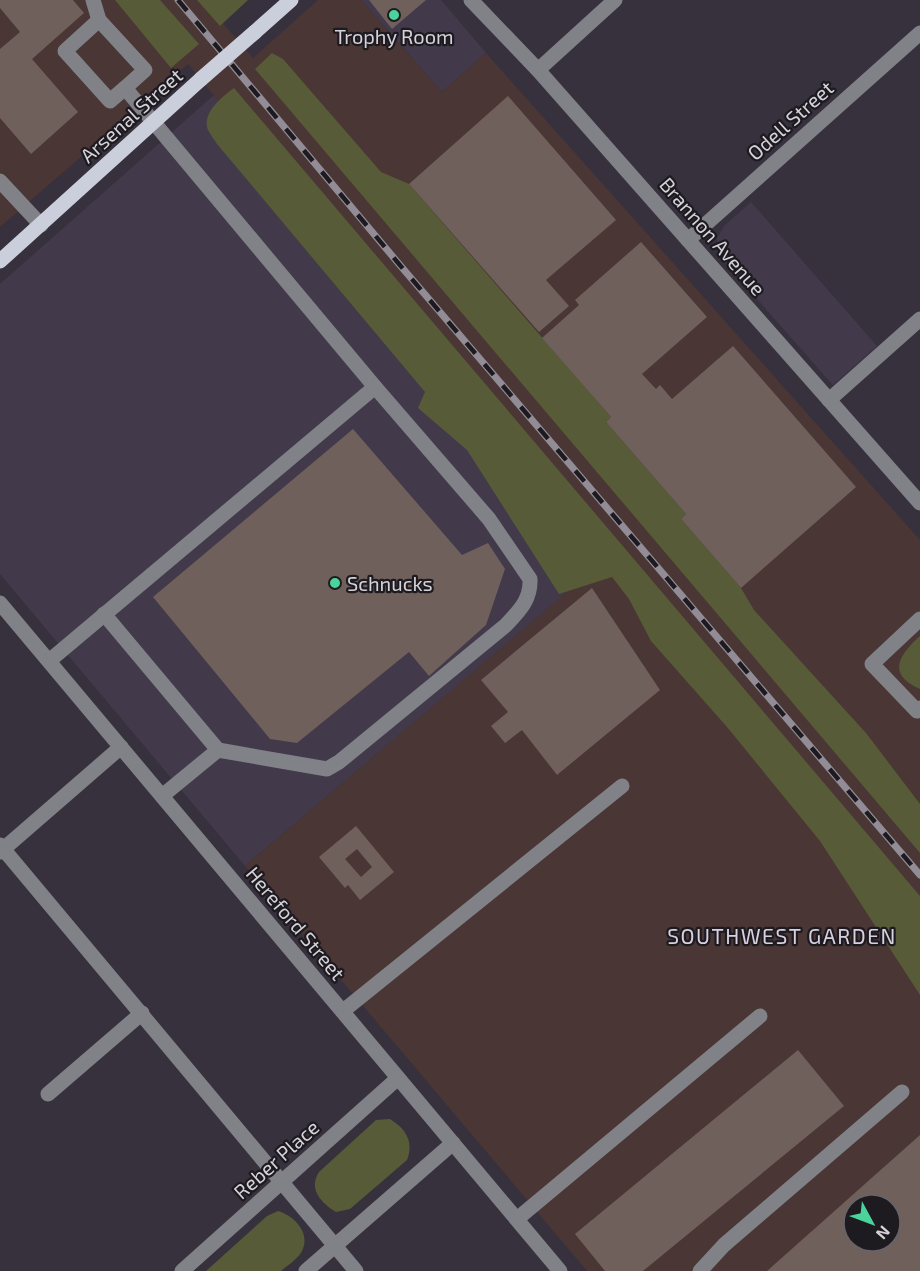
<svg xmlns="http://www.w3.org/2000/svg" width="920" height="1271" viewBox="0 0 920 1271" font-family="'Exo 2',sans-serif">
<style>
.built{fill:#42394a}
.industrial{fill:#4a3634;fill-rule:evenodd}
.green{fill:#575b37}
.building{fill:#70605c;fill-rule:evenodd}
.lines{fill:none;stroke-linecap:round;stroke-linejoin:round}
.minor{stroke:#808288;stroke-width:15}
.major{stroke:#cbcfdc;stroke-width:15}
.rail-casing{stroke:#918c96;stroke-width:7}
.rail{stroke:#1d1a20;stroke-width:4.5;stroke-dasharray:14;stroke-linecap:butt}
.major-bridge{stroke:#cbcfdc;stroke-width:15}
.poi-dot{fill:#4ad49c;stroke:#1d1a20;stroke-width:2}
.labels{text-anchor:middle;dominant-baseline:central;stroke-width:4.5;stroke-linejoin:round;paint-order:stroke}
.poi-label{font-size:20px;fill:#d6d2da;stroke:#1d1a20}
.street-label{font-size:20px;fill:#d6d2da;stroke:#1d1a20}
.neighbourhood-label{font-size:21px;letter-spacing:1.5px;fill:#d7d0df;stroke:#1d1a20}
</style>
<rect width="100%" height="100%" fill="#37313d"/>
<!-- built -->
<g class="built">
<polygon points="361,0 441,0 486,53 442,92"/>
<polygon points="214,95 601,564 245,866 0,574 0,284"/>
<polygon points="751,202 877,346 833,385 718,255 717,238 724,226"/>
</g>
<!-- industrial -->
<path class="industrial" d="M 0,0 L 203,0 L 253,58 L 318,0 L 361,0 L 442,92 L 486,53 L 920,540 L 920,1271 L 587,1271 L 245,866 L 601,563 L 188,64 L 0,227 ZM 854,1205 L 890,1205 L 890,1241 L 854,1241 Z"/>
<!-- green -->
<g class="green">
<polygon points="115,0 160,0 199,44 171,68"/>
<polygon points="197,0 248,0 220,26"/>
<polygon points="272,53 283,59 381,172 409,184 611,417 606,422 686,514 681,519 741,588 754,610 866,733 920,804 920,853 255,69"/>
<path d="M 234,88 L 920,896 L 920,995 L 820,841 L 727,727 L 651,641 L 629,599 L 612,577 L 559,594 L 467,450 L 418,408 L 425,392 L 217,144 C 214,139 208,132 207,127 C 204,111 223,96 234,88 Z"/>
<path d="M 920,636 L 920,689 C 886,674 899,655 920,636 Z"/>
<path d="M 390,1119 C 406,1129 414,1142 407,1160 L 350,1209 L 336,1212 C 321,1203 308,1189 319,1172 L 376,1120 Z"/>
<path d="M 278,1211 C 294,1216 311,1232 302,1251 C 299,1258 288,1265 281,1271 L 206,1271 L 267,1216 Z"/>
</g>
<!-- building -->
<g class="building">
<polygon points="0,0 73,0 84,13 32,59 78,112 31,154 0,118 0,49 20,32 0,8"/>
<polygon points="369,0 426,0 392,29"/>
<polygon points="508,96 616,220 546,280 569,306 539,332 409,184"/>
<polygon points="641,242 707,317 642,374 656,389 660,385 672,399 733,346 856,487 741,588 681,519 686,514 606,422 611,417 542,338 579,305 575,300"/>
<polygon points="353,429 462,555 488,543 505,569 486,625 429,676 409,652 297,743 270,739 153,597"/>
<polygon points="592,588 660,690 557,775 522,730 505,743 491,726 508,712 481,680"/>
<path d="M 356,826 L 394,872 L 360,900 L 348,885 L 345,888 L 319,857 ZM 357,849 L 372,867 L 361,877 L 345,859 Z"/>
<polygon points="798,1050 844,1106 643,1271 605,1271 575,1234"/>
<path d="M 920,1135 L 920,1271 L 767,1271 ZM 854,1205 L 890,1205 L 890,1241 L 854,1241 Z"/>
</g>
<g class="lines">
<!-- minor -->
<g class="minor">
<path d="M 93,0 L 99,20 L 145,70 L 125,88 L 375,387 L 489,519 L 530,579 C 531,600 519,611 506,625 L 339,762 L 327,769 L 218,750 L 162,796"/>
<polyline points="471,0 538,70 920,503"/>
<polyline points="99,20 65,51 110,101 125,88"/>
<polyline points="538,70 615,0"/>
<polyline points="0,181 41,225"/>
<polyline points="688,240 920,33"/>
<polyline points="829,400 920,319"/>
<polyline points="0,603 560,1271"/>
<polyline points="104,614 218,750"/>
<polyline points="920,619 872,664 917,711 920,708"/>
<polyline points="49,661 375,387"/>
<polyline points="0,845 356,1271"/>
<polyline points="0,852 121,747"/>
<polyline points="343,1011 622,786"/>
<polyline points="48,1094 142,1013"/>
<polyline points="517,1219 760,1016"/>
<polyline points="182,1271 398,1078"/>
<polyline points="306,1271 453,1143"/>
<polyline points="700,1271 724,1245 902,1092"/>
</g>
<!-- major -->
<g class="major">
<polyline points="255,32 291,0"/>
<polyline points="0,261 201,79"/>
</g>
<!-- rail casing -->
<g class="rail-casing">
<polyline id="rail" points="178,0 399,264 920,875"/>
</g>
<!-- rail -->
<use href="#rail" class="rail"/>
<!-- major-bridge -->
<polyline class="major-bridge" points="201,79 255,32"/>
</g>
<!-- markers -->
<g class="poi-dot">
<circle cx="394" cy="15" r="6"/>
<circle cx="335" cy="583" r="6"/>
</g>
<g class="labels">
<!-- poi labels -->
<g class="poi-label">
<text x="394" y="36">Trophy Room</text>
<text x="347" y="583" text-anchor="start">Schnucks</text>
</g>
<!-- street labels -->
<g class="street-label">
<text transform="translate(131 115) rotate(-42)">Arsenal Street</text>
<text transform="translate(790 120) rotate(-42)">Odell Street</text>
<text transform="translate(713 236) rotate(49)">Brannon Avenue</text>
<text transform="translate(296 923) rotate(50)">Hereford Street</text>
<text transform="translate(276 1159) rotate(-42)">Reber Place</text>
</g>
<!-- neighbourhood labels -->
<g class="neighbourhood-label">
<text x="782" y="935">SOUTHWEST GARDEN</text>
</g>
</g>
<!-- north arrow -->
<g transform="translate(872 1223) rotate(131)"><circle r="28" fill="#1d1a20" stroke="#67646a" stroke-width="1.5"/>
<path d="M0-4.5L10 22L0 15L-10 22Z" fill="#4ad49c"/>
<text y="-9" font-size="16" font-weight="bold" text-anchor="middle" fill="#d6d2da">N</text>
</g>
</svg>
